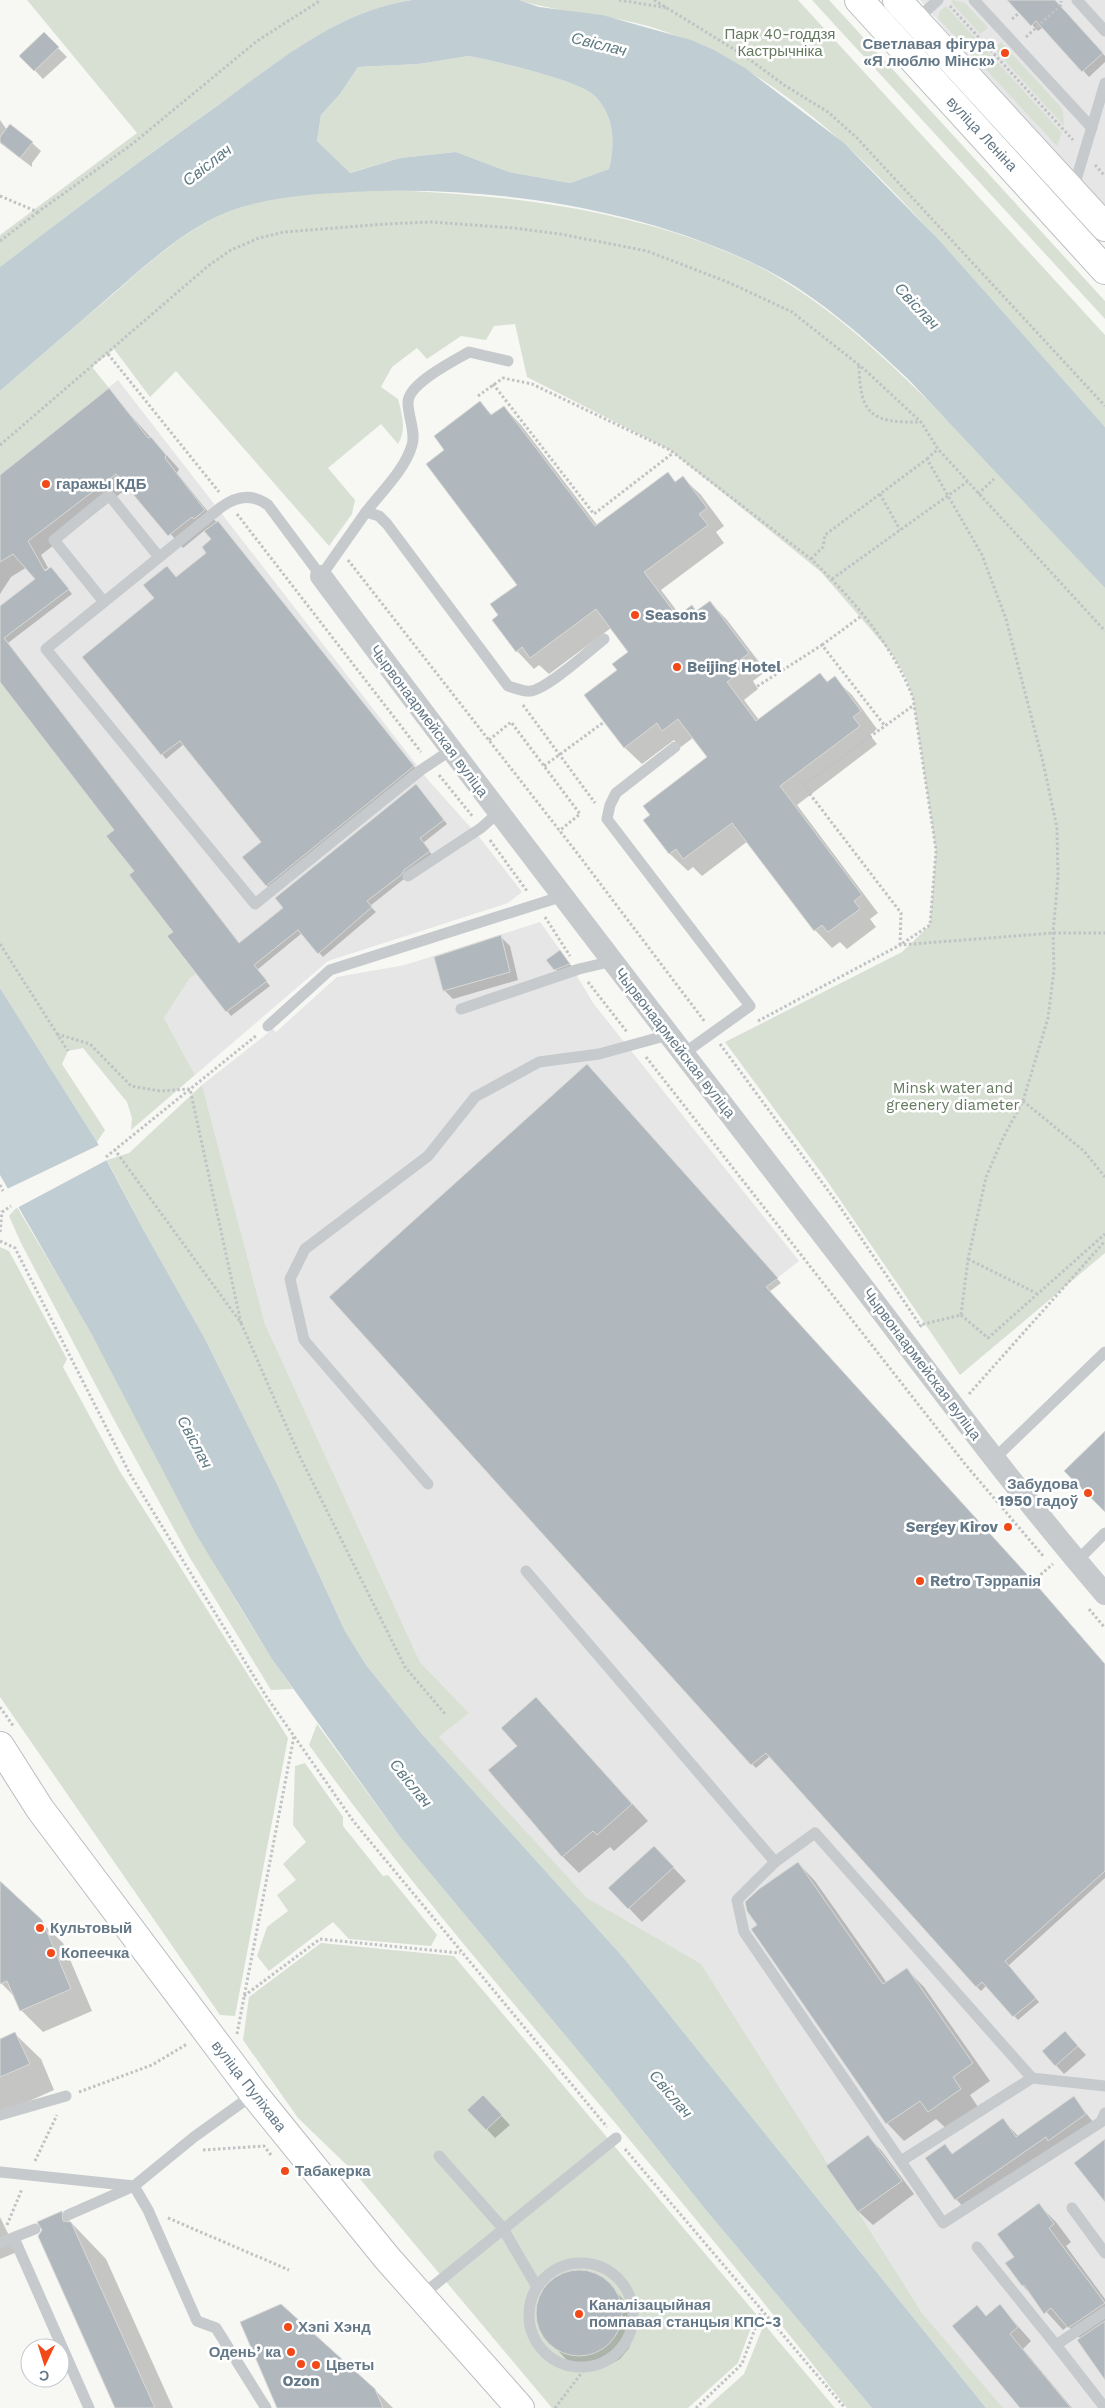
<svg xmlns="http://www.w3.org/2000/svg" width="1105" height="2408" viewBox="0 0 1105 2408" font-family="'Work Sans',sans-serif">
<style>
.built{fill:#e5e6e5}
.green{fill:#d8e0d4}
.water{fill:#c0cdd2;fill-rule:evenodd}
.pier{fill:#f7f7f4}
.shadow{fill:#0003}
.building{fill:#b0b8bd;stroke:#d9d9d6}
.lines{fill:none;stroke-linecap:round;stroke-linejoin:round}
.secondary-casing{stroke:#b8bec2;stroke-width:30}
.path{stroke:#c0c2c4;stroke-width:3;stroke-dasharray:2.5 2.5;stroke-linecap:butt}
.lane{stroke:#c6cacd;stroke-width:11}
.street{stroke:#c6cacd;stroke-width:22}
.secondary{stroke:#fff;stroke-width:28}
.poi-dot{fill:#f24919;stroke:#fff;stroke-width:2}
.labels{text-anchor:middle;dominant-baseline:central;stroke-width:5;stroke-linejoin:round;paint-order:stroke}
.park-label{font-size:15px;fill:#65795f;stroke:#fff}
.poi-label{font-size:15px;font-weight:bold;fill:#647887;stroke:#fff;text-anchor:start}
.street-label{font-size:15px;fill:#647887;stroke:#fff}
.water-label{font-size:16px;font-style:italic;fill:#5f7a83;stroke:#fff}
</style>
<rect width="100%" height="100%" fill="#f7f7f4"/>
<!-- built -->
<g class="built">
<polygon points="920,0 1105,0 1105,205 950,35"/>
<polygon points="118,380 429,781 480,838 522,892 508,903 328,961 195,1075 164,1018 190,978 196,974 167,936 173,931 129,875 133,871 106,836 114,829 0,682 0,475"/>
<polygon points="540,922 570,964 593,1003 799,1261 766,1287 1105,1666 1105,2408 1002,2408 922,2313 859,2216 590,1901 440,1741 439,1737 469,1713 420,1662 265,1324 202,1085 273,1029 276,1032 337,977 405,965"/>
</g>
<!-- green -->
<g class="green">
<path d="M 27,0 L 412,0 C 336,11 274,65 214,108 C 141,159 71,213 0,267 L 0,235 L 137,133 Z"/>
<path d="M 519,0 L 798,0 L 1105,335 L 1105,427 C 1065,382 1024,337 984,292 C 895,190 798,78 666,32 C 618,14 567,15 519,0 Z"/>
<polygon points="812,0 829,0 1105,301 1105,319"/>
<polygon points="953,0 965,3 988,28 980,34 951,2"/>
<polygon points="946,6 1062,133 1057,146 938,18 940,11"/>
<polygon points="1001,42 1059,105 1063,112 1064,126 994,49"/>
<path d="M 469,56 C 494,61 581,80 596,97 C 615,118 615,144 609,169 L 570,183 L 509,172 L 456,152 L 400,158 L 349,173 L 317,141 L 321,115 L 340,94 L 358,67 L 418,64 Z"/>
<path d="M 411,191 C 509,196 606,208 699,241 C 723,250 748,260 771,273 C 840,313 895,367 950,423 C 1003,477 1054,533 1105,588 L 1105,1253 L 960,1375 L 823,1175 L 725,1042 L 902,952 L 930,925 L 936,850 L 913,698 L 905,676 L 892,654 L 821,572 L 670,450 L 527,377 L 515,324 L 494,326 L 486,340 L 461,336 L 427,359 L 417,348 L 392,367 L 381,387 L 398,399 C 402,415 407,429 398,444 L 381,424 L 328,468 L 355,500 L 352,514 L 329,546 L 176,371 L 150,397 L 114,349 L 92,367 L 109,388 L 0,475 L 0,391 C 37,359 73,328 110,297 C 146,265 185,229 230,211 C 287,190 352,191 411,191 Z"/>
<polygon points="0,682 114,830 106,836 134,871 129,875 173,932 167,937 196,974 190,978 164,1018 195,1075 131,1130 132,1118 127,1102 83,1048 68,1051 62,1064 105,1130 97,1142 0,988"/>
<polygon points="202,1085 265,1324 420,1662 469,1713 439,1737 587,1898 701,1964 922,2313 1003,2408 986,2408 623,1957 421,1733 366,1665 345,1631 277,1484 204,1337 144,1231 107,1160 129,1153"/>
<path d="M 17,1207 C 42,1250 68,1292 92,1335 C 157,1454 215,1578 293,1689 L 271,1690 L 190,1558 L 112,1416 L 21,1243 L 9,1216 Z"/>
<polygon points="0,1247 9,1251 67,1359 63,1367 119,1470 288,1738 235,2016 220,2015 0,1697"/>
<path d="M 317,1724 L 400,1837 L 609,2088 L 705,2209 L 872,2408 L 847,2408 C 776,2317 703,2227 628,2138 C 519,2010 408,1883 309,1745 Z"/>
<polygon points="305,1763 343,1817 343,1826 383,1876 388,1875 437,1935 431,1946 349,1939 333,1922 269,1971 257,1956 267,1927 288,1911 277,1895 296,1880 283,1864 306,1842 293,1825 295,1766"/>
<polygon points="321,1943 454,1956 756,2314 738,2363 688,2408 552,2408 355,2173 298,2118 243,2040 249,1997"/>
<polygon points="764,2324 835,2408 706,2408 744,2374"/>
</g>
<!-- water -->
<g class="water">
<path d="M 412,0 L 519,0 L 539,7 L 602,15 L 691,40 L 714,50 L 745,68 L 844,143 L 938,239 L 1105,427 L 1105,588 L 909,380 C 866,339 820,298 767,270 C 644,207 489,185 352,192 C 311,194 269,197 230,211 C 184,229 146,265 109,297 C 73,328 36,360 0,391 L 0,267 C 72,212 143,158 217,106 C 276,63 337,11 412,0 ZM 469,56 C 494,61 581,80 596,97 C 615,118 615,144 609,169 L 570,183 L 509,172 L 456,152 L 400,158 L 350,173 L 317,141 L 321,115 L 340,94 L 358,67 L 418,64 Z"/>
<polygon points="0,988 97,1142 144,1231 204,1337 277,1484 345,1631 366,1665 421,1733 623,1957 986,2408 872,2408 705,2209 609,2088 400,1837 272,1659 196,1534 92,1335 0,1175"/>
</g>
<!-- pier -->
<polygon class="pier" points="99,1145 107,1160 15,1209 5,1190"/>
<!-- shadow -->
<g class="shadow">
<polygon points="1009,0 1054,0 1105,56 1105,62 1089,77 1043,27 1038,31"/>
<polygon points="44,34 67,57 43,79 21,56"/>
<polygon points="0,120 7,130 32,143 41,151 32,163 32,167 0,143"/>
<polygon points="108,390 179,469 177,473 217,523 417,770 270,889 266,885 263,842 184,744 166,759 84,657 208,553 213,540 205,530 183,548 129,487 41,555 48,568 35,575 27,567 11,577 0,594 0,477"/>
<polygon points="480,403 493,416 504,407 521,425 598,526 667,473 677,483 683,478 701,495 724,526 716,532 724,543 661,590 680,615 692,606 697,612 710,602 727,620 766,671 753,681 758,689 744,700 759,720 820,674 828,682 834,678 852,695 877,729 870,735 877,744 797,805 878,913 870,919 876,927 847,949 840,942 832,948 815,930 748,841 702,876 693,867 688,871 670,854 645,820 709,757 694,737 681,747 674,740 642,764 624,747 619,671 630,653 611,628 549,674 539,665 534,669 517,651 500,615 519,585 446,451"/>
<polygon points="55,573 72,594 8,643 240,944 420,790 447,824 423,843 433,856 370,906 376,912 323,957 302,933 257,970 270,986 231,1016 169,937 175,932 135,871 116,830 0,680 0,608"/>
<polygon points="501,937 510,946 518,980 453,999 444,990"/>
<polygon points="563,955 573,968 559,973 555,969"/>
<polygon points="591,1070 781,1283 769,1292 1105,1665 1105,1878 1008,1966 1039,2002 1018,2020 987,1985 981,1991 977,1987 770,1756 756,1768 752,1764 331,1297"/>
<polygon points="536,1698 648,1821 614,1851 610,1847 579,1873 563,1857 519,1746"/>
<polygon points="667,1861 686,1881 642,1922 610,1888"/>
<polygon points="798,1863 815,1881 887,1983 906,1969 924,1987 990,2081 970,2095 978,2107 947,2129 936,2119 904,2141 887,2123 758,1925"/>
<polygon points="0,1883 63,1943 92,2011 43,2032 21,2010 16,1998 1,1983"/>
<polygon points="15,2034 41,2059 54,2090 0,2114 0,2040"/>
<polygon points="1073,2041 1086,2055 1064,2074 1043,2051"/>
<polygon points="1074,2098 1097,2127 968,2212 956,2199 927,2158 945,2146 953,2154 1003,2120 1019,2137"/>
<polygon points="492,2106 510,2125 495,2138 469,2110"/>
<polygon points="868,2137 881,2150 914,2194 873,2225 859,2212 827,2166"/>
<polygon points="1039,2205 1056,2222 1071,2242 1066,2246 1105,2299 1105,2375 1081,2339 1068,2326 1063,2330 1023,2286 1016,2258"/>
<polygon points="61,2212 106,2259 173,2408 117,2408 39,2236"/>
<polygon points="0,2217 17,2252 0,2259"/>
<polygon points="572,2271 585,2271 597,2275 608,2283 630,2307 634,2320 634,2334 629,2348 620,2359 607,2366 593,2369 578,2366 566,2359 542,2334 537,2320 537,2307 541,2294 549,2284 559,2276"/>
<polygon points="1000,2306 1031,2341 1023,2349 1072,2408 1021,2408 987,2317"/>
<polygon points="374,2389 393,2408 279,2408"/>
</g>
<!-- building -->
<g class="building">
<polygon points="1007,0 1055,0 1103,53 1082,72 1036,21 1031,26"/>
<polygon points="44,32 59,47 34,71 19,56"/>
<polygon points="10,124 33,142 20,158 0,142 0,137"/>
<polygon points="109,388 148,438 151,437 166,455 165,458 205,510 194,519 192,517 168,536 116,474 28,541 45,571 51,567 69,589 4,638 239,943 283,908 275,898 416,784 444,820 420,838 430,851 404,870 401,875 367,901 372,907 318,954 298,930 254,965 267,981 226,1012 167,936 173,932 129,875 134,871 106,836 114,830 0,682 0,606 35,579 13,554 0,562 0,475"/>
<polygon points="480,401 491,415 504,406 595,526 668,472 675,482 683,476 707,508 699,514 708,525 644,572 677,616 692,605 696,611 710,601 749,653 736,663 742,671 727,682 756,721 820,673 827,682 835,676 861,711 853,717 860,726 780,786 862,895 854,901 860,909 828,932 822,925 814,931 732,823 683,859 676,849 669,854 643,820 650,815 643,806 707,757 678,719 662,731 657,723 624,748 604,722 584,695 617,670 612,664 628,652 596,609 530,658 522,647 516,652 492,620 498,615 490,604 517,585 426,464 444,450 434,436"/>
<polygon points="218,521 414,766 266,886 242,857 261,842 180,741 161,755 82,657 154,598 143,585 167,566 176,577 206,553 202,547 211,539 204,531"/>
<polygon points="501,935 510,972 443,991 434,957"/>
<polygon points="560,950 570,964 554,970 546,960"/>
<polygon points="587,1064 778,1278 766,1287 1033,1581 1105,1664 1105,1871 1005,1961 1036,1998 1013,2017 982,1982 976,1987 766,1753 751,1765 329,1297"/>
<polygon points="1105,1431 1105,1512 1064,1471"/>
<polygon points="536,1697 632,1804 597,1835 593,1831 562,1857 488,1770 517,1746 501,1728"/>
<polygon points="654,1846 674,1867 628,1909 608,1888"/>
<polygon points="798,1862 883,1984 907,1968 973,2063 953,2077 961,2089 928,2112 920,2101 886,2124 751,1929 757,1925 747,1911 745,1902 759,1889"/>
<polygon points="0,1881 42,1920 71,1989 20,2011 7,1981 0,1984"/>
<polygon points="1065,2031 1078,2046 1055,2066 1042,2051"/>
<polygon points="15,2032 30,2064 0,2077 0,2039"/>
<polygon points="483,2095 502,2115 486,2130 467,2110"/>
<polygon points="1074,2096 1086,2114 1048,2141 1046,2137 955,2200 925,2158 945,2144 952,2154 1003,2118 1016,2137"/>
<polygon points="868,2135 902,2181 858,2212 826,2166"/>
<polygon points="1105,2139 1105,2202 1074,2163"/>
<polygon points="1039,2203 1054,2224 1049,2228 1105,2303 1068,2328 1051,2308 1044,2314 1024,2285 1022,2286 1005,2263 1014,2257 997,2234"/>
<polygon points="62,2211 63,2221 71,2222 155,2408 115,2408 38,2236 42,2230 37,2222"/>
<circle cx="579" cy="2313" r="43"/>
<polygon points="281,2304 375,2389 383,2408 277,2408 240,2322"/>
<polygon points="1000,2304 1018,2327 1010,2334 1071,2408 1020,2408 952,2326 977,2305 986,2316"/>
<polygon points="1105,2321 1105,2380 1077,2340"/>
</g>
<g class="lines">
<!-- secondary casing -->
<g class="secondary-casing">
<g id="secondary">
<polyline points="859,0 1105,270"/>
<polyline points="897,0 1105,227"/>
<polyline points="0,1746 40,1809 254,2094 387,2258 520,2408"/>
</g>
</g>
<!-- path -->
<g class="path">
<polyline points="619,0 668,8"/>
<polyline points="654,0 745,56 784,85 828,112 857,138 1105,406"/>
<polyline points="950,6 1073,140"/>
<polyline points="1012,19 1019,13"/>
<polyline points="1026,37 1061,5 1061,1"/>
<polyline points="1095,165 1105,176"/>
<polyline points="0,196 38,212 131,145 257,41 321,0"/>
<polyline points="0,241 38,212"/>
<polyline points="108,354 219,492"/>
<path d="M 859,366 C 860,416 873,423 921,422"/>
<polyline points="493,384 594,514 673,453"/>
<path d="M 478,396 L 503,378 L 532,384 L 670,450 L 811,559 C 852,598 893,645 913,698 L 936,850 L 930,925 L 900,945"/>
<polyline points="0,445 208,266 231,250 259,238 284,232 385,224 431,222 514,228 560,234 647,251 730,283 792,312 864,369 921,422 938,449 1105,631"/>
<polyline points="927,459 938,449"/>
<polyline points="880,494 900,530"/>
<polyline points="978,494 994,479"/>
<polyline points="237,514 421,752"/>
<polyline points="811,559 823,547 825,535 927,459 982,555 1006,619 1043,762 1057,828 1058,877 1053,933 1054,970 1048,1018 1023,1101 1003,1138 986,1177 968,1259 961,1315 920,1325 923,1328"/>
<polyline points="348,560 574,849 705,1022"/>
<polyline points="832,579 967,482"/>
<polyline points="822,645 860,617"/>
<polyline points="753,689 822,645 885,726"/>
<polyline points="523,705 595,803"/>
<polyline points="489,740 511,722 580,814 559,831"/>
<polyline points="544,766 604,722"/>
<polyline points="439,775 473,817"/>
<polyline points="490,840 527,891"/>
<polyline points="545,917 570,956"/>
<polyline points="0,944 68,1051"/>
<polyline points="900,945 901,913 803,785 914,705"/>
<polyline points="588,982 627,1032"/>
<polyline points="758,1021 900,945 1053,933 1105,933"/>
<polyline points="57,1034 90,1044 131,1086 160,1091 190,1089 241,1323 115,1150"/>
<polyline points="720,1044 838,1204 920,1325"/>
<polyline points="646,1057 965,1464 1044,1557"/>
<polyline points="1023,1101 1084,1151 1105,1177"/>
<polyline points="106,1157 257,1035"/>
<polyline points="0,1185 3,1191"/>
<polyline points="0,1232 2,1212 11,1206"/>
<polyline points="0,1241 15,1248 130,1474 266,1696 354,1822 607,2127"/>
<polyline points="968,1259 1036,1293"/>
<polyline points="961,1315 988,1338 1105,1234"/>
<polyline points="241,1323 300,1457 405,1667 446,1715"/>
<polyline points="969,1394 1105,1241"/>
<polyline points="1033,1581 1053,1564"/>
<polyline points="1089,1609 1105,1628"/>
<polyline points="0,1707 14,1727"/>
<polyline points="244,1996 320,1939 460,1953"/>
<polyline points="237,2034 294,1736"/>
<polyline points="79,2092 152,2065 187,2044"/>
<polyline points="625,2149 845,2408"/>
<polyline points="203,2150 264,2146 271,2155"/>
<polyline points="35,2161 57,2115"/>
<polyline points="168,2218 289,2270"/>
<polyline points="7,2225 22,2189"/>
<polyline points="555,2408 586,2367"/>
<polyline points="696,2408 742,2364 761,2312"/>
</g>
<!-- lane -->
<g class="lane">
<polyline points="974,0 1092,128"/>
<polyline points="1077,0 1105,31"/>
<polyline points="915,21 938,0"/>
<polyline points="1073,190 1105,83"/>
<path d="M 366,512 C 381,492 405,470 412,445 C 416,433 408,416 408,403 C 407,384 454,361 469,352 L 508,361"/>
<polyline points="104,602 54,540 109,495 159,557"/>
<polyline points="675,747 616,793 610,805 607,819 750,1006 683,1054"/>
<path d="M 451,750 L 421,770 L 255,904 L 46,649 L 220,508 C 236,496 252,493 268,505 L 321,576 L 366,512 L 379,516 L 387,524 L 508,686 C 515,688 523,692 531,691 C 547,689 589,651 604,639"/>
<polyline points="408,876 481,828 499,812"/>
<polyline points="461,1009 579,969 613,961"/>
<polyline points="268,1026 330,970 563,896"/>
<polyline points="994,1459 1105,1352"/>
<polyline points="428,1484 304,1340 290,1279 305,1249 428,1156 475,1097 539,1062 599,1054 668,1035"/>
<polyline points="1077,1561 1105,1533"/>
<polyline points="526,1571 775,1862 737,1900 744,1932 943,2223 1101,2122 1105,2113"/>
<polyline points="775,1862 815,1833 1032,2078 1105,2086"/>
<polyline points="0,2115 66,2096"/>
<polyline points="439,2156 502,2227 537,2287"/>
<polyline points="901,2161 1032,2078"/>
<polyline points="0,2172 134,2186 148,2210 197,2321 216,2328 266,2408"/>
<polyline points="1072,2208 1105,2253"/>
<polyline points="68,2215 134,2186 194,2137 254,2094"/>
<polyline points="14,2238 89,2408"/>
<polyline points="0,2243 35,2229"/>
<polyline points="977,2247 1056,2345 1105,2312"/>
<circle cx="581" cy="2315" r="52"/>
<polyline points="422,2295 616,2138"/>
<polyline points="1056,2345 1105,2408"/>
</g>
<!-- street -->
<path class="street" d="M 321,576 C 480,790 643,1001 806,1213 C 905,1340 999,1471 1105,1594"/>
<!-- secondary -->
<use href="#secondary" class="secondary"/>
</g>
<!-- markers -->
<g class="poi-dot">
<circle cx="1005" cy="53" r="5"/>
<circle cx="46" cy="484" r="5"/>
<circle cx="635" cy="615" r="5"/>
<circle cx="677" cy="667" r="5"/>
<circle cx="1088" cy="1493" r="5"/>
<circle cx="1008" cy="1527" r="5"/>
<circle cx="920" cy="1581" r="5"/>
<circle cx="40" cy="1928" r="5"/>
<circle cx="51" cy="1953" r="5"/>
<circle cx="285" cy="2171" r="5"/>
<circle cx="579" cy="2314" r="5"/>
<circle cx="288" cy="2327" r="5"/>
<circle cx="291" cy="2352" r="5"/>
<circle cx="301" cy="2364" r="5"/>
<circle cx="316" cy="2365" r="5"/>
</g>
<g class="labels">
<!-- park labels -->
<g class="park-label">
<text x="780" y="34">Парк 40-годдзя<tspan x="780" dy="17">Кастрычніка</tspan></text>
<text x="953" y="1088">Minsk water and<tspan x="953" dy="17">greenery diameter</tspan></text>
</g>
<!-- poi labels -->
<g class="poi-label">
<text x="995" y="44" text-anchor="end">Светлавая фігура<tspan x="995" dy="17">«Я люблю Мінск»</tspan></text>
<text x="56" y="484">гаражы КДБ</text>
<text x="645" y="615">Seasons</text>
<text x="687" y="667">Beijing Hotel</text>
<text x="1078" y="1484" text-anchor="end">Забудова<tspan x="1078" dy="17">1950 гадоў</tspan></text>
<text x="998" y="1527" text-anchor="end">Sergey Kirov</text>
<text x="930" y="1581">Retro Тэррапія</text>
<text x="50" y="1928">Культовый</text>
<text x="61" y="1953">Копеечка</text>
<text x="295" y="2171">Табакерка</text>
<text x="589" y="2305">Каналізацыйная<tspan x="589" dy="17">помпавая станцыя КПС-3</tspan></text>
<text x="298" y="2327">Хэпі Хэнд</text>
<text x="281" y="2352" text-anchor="end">Оденьʼка</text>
<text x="326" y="2365">Цветы</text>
<text x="301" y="2381" text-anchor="middle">Ozon</text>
</g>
<!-- street labels -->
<g class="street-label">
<text transform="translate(982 134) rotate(47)">вуліца Леніна</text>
<text transform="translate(429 721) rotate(53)">Чырвонаармейская вуліца</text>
<text transform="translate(675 1043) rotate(52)">Чырвонаармейская вуліца</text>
<text transform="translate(922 1364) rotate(53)">Чырвонаармейская вуліца</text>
<text transform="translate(249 2086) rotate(52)">вуліца Пуліхава</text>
</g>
<!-- water labels -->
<g class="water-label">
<text transform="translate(599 44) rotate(14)">Свіслач</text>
<text transform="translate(207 165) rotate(-38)">Свіслач</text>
<text transform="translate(917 306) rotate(47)">Свіслач</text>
<text transform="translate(195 1442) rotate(62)">Свіслач</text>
<text transform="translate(411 1783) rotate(51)">Свіслач</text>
<text transform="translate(671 2094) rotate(50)">Свіслач</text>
</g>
</g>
<!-- north arrow -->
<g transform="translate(45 2363) rotate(184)"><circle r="24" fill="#ffffff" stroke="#c1c9cf"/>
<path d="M0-4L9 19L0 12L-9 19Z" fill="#f24919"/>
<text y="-8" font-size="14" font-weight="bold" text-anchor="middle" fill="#647887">С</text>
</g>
</svg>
